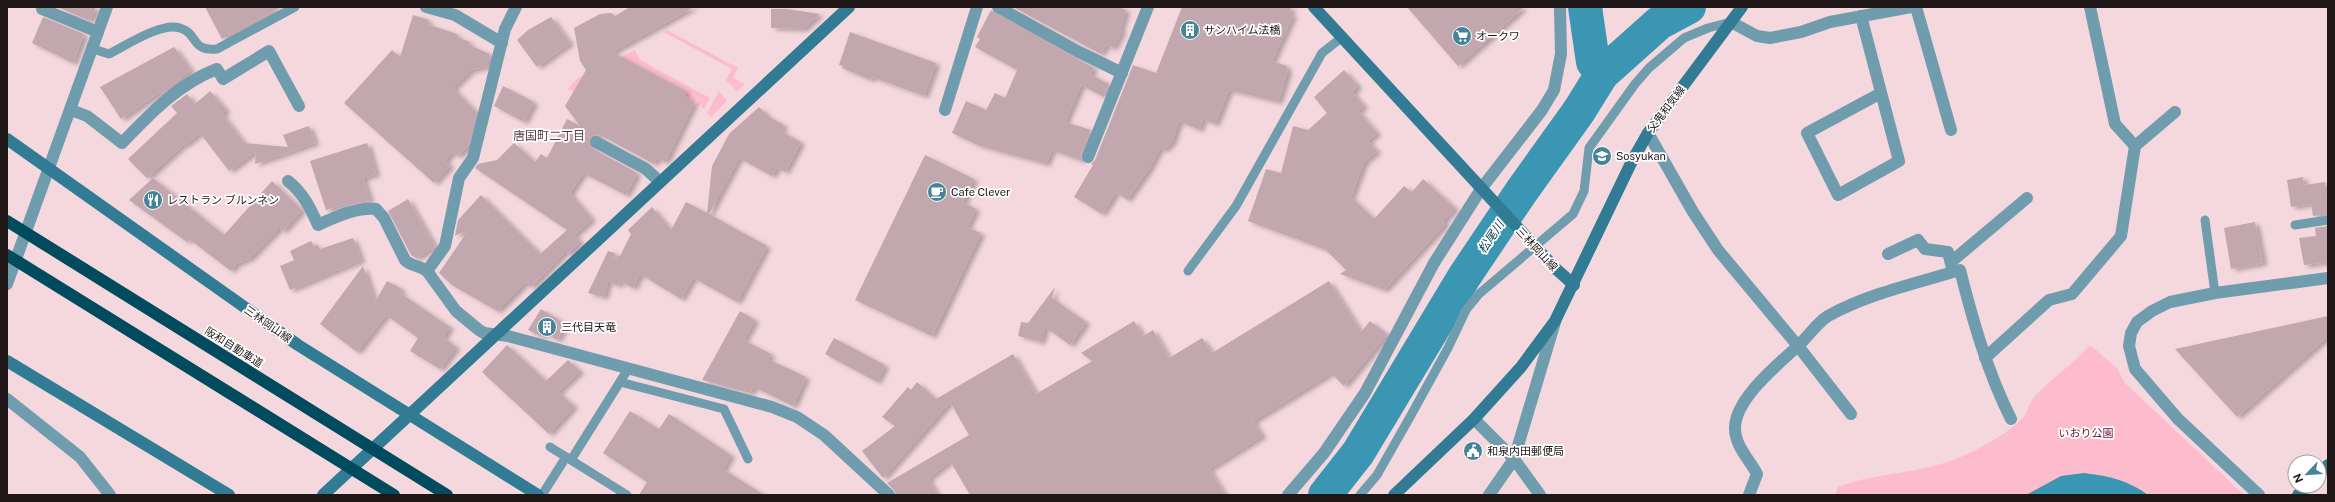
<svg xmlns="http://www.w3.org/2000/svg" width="2335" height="502" viewBox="0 0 2335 502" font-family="'Public Sans','Noto Sans JP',sans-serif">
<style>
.green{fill:#fdbccd}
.water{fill:#3a96b3}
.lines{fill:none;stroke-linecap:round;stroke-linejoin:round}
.river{stroke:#3a96b3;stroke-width:34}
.building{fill:#c2a7ae;filter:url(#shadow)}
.lane{stroke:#709dad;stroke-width:9}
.street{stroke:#709dad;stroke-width:12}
.secondary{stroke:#317c94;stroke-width:12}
.highway-bridge{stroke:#004b5e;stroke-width:12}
.labels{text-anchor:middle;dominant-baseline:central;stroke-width:3.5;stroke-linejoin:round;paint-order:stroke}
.poi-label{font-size:11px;fill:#1f1618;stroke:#fff;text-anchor:start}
.street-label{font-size:11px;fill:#1f1618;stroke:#fff}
.park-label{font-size:11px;fill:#681435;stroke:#fff}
.neighbourhood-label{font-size:12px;fill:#543e43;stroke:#fff}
.water-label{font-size:12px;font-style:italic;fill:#0a4151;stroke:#fff}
</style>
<defs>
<filter id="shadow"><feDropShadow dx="4.5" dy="2.5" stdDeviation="2" flood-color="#0004"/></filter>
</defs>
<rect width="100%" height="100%" fill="#f4d8de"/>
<!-- green -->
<g class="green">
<polygon points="667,30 738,68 733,78 745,84 737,91 726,80 732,69 664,32"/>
<polygon points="635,50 640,60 710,98 704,109 701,107 704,101 699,106 696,105 699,98 694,103 683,97 686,91 624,59 605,108 568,89 578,78"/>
<polygon points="719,91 727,101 711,117 707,113"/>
<path d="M 2090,345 L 2117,368 L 2125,383 L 2244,495 L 1835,495 L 1838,487 C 1874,473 1914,474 1950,461 C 1969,455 2014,431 2025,415 C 2028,409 2030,402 2035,396 C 2052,377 2074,364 2090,345 Z"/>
</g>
<!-- water -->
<path class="water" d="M 2084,473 C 2108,476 2128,480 2148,495 L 2026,495 L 2061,476 Z"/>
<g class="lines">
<!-- river -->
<g class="river">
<polyline points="1585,7 1593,62 1602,74"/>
<polyline points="1325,495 1358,453 1464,277 1521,192 1579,111 1602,74 1659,23 1689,7"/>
</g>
</g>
<!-- building -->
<g class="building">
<polygon points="57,7 96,7 90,21"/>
<polygon points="205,7 281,7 222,39"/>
<polygon points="630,7 694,7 612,52 686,91 684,95 694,103 665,162 657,158 654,164 600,135 592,136 589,142 592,148 637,173 626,195 583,173 570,193 592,219 574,235 580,242 568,254 566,251 531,287 526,282 497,311 452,285 439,273 469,229 455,236 458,220 481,195 540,254 567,230 475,168 478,164 497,160 514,143 535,162 541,154 547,158 567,119 580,126 565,106 586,70 580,61 574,28 600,14 611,13 615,16"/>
<polygon points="1013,7 1118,7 1126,10 1120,30 1122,31 1113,48 1106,45 1101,54"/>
<polygon points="1182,7 1292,7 1289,14 1293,15 1272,61 1287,66 1286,70 1288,70 1278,102 1229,90 1215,124 1203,119 1199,130 1179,121 1172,142 1164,150 1160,148 1150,167 1127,200 1116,192 1102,214 1074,197 1093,165 1091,164 1095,160 1133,65 1156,73"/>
<polygon points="1407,7 1524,7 1458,66"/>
<polygon points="771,9 787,9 820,14 803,29 771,28"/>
<polygon points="991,10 1094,68 1090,74 1109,84 1104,97 1081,85 1065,122 1091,130 1081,154 1082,161 1052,150 1046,164 980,146 952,133 966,101 986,110 995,93 1005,98 1017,70 975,47 980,39 977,37"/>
<polygon points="413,15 429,20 427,24 457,34 457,37 470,42 469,45 490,54 486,67 471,70 453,88 477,113 469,145 458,156 452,152 445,161 450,166 434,183 344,103 392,50 400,57"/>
<polygon points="43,17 84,34 73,63 32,43"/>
<polygon points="551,17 570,43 537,67 517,40 528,30"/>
<polygon points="850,32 936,63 924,96 872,77 871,80 842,68 843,66 839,65"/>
<polygon points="174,47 191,70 162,94 160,92 121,119 100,87"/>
<polygon points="1344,70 1358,86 1352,92 1364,106 1358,111 1377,133 1368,141 1377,151 1364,162 1351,197 1374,219 1404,186 1412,192 1423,179 1455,208 1443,221 1445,224 1384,290 1340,274 1346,270 1326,250 1248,221 1266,169 1281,173 1293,126 1308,130 1327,113 1314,97"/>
<polygon points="503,86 534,102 524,122 494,106"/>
<polygon points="210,91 226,110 222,114 244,143 288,147 283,135 309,126 315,143 255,164 256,151 229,171 200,133 185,145 184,144 147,178 128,159 177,113 171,106 187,94 195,104"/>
<polygon points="759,107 768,116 784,125 781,131 801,142 785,172 777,167 772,176 739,158 709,214 767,246 737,302 693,278 681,299 640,274 633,288 620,281 618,286 608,281 604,297 588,293 608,251 615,253 614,257 616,259 618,255 620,256 631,234 628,230 652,207 671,230 686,202 707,213 712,166 729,134"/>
<polygon points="367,143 376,174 363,178 370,201 355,203 354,201 326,210 310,161"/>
<polygon points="925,155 974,179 963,202 976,209 967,227 981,233 932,336 855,300"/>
<polygon points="2303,177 2304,185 2325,182 2328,214 2313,216 2311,204 2291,207 2287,180"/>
<polygon points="153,178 224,235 272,181 302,210 282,232 280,227 250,258 236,264 231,271 189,239 187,242 129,200"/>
<polygon points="408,199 435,247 416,258 411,255 388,211"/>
<polygon points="2255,222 2263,263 2231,269 2224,228"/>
<polygon points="2328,226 2328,262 2304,265 2299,238 2316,236 2315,228"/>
<polygon points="353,238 361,260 290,290 280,266 294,260 290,251 311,241 314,246 318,245 320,249"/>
<polygon points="363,266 375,302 387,281 402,289 400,293 450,327 443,337 456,347 440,369 410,351 418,338 386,315 357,352 320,324"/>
<polygon points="1329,281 1361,332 1370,321 1387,334 1344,386 1331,373 1253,421 1262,436 1209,469 1225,495 970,495 950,461 928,479 938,495 896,495 894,490 887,483 969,435 950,402 883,478 862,451 895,426 882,417 908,387 911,390 917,382 936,399 1013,354 1036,394 1092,361 1081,353 1134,321 1143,336 1153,330 1169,358 1202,338 1212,353"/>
<polygon points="1055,287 1052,298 1086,322 1070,345 1045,327 1041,342 1018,336 1021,322 1028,323"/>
<polygon points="541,309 566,324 557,340 545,333 542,337 528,330"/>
<polygon points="740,311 755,320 744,340 771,354 768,359 806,377 793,406 754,387 750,393 702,380"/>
<polygon points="2328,316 2328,336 2237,417 2175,349"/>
<polygon points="834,338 885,365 877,382 825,354"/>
<polygon points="507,345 546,381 568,360 580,371 558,392 574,406 549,434 482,372"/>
<polygon points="630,411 659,429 669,414 731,455 723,469 764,495 639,495 647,482 603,453"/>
</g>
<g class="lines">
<!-- lane -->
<g class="lane">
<path d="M 93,49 L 109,54 C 125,46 161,22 180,28 C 198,33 191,52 217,49 L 295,7"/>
<polyline points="2205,220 2215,293"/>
<polyline points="2295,225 2328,220"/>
<polyline points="1188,271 1236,206 1322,53 1341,38"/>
<polyline points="620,382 724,409 748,459"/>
<polyline points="550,447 627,495"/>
<polyline points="571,460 628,369"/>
<polyline points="542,495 566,457"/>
<polyline points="1360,495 1377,475 1410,417 1448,348 1466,310 1479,294 1573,214 1584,191 1589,148 1635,84 1649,68 1684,38 1708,28 1731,22"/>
</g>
<!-- street -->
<g class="street">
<polyline points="426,7 455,15 502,43"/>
<polyline points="516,7 505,29 473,158 459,178 445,246 427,271 456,311 479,330 484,333 508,336 772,407 797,417 824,435 889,495"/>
<polyline points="998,7 1077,51 1122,73"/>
<polyline points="1916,7 1951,130"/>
<polyline points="2090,7 2115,124 2135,146"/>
<polyline points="42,9 98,32"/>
<polyline points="1861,16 1899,161 1838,195 1807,133 1881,93"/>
<polyline points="1731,22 1757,36 1770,38 1801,32 1830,22 1911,7"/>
<path d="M 71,110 L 87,116 L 122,143 C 149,115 179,83 217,69 L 223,79 L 269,51 L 299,106"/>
<polyline points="945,110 977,7"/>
<polyline points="1648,133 1693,212 1718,250 1798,346 1851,414"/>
<polyline points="596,142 646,169 660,182"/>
<polyline points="1088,157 1148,7"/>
<path d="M 288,181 C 303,193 310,207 318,225 C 335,217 357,207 376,209 L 384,218 L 405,260 C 412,267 419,265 427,271"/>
<polyline points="1888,254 1918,240 1925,249 1948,252 1952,268"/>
<polyline points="1951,262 2027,198"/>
<polyline points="7,284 107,7"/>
<polyline points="1985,358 2049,300 2072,294 2121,236 2135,146 2175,112"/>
<polyline points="7,399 80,457 110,495"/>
<polyline points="1474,419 1514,459 1540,495"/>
<polyline points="1288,495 1324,453 1365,393 1434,263 1481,189 1542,110 1554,90 1561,54 1560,7"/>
<polyline points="1489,495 1514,459 1555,322"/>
<path d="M 1749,495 L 1757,474 C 1749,459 1735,446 1735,428 C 1735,398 1780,363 1800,344 C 1809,335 1818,322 1828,316 C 1867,294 1917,283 1960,270 C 1973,321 1987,371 2011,419"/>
<polyline points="2259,495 2178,419 2135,369 2129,346 2131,333 2137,322 2152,311 2170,302 2215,293 2328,278"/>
</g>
<!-- secondary -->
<g class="secondary">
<polyline points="1314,7 1555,268 1574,285"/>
<polyline points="7,139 298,345 538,495"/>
<polyline points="7,361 229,495"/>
<polyline points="2319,474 2328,465"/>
<polyline points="323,495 849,7"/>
<polyline points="1394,495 1474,419 1521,367 1555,321 1632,161 1648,133 1742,7"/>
<polyline points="2298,495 2307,486"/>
</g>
<!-- highway-bridge -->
<g class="highway-bridge">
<polyline points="7,221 447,495"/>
<polyline points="7,255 394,495"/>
</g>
</g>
<!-- icons -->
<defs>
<g id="building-disc" transform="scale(1)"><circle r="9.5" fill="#448398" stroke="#fff"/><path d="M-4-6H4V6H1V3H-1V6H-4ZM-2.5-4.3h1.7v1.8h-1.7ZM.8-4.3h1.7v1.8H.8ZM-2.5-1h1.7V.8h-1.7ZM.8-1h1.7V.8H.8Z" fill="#fff"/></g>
<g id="supermarket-disc" transform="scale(1)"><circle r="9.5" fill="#448398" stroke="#fff"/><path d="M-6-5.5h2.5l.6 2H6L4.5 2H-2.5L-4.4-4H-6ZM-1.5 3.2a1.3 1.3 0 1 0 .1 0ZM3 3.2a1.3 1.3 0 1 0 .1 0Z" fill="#fff"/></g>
<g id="school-disc" transform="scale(1)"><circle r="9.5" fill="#448398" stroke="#fff"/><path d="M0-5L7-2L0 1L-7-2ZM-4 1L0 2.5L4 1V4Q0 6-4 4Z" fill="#fff"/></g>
<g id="cafe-disc" transform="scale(1)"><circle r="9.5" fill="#448398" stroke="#fff"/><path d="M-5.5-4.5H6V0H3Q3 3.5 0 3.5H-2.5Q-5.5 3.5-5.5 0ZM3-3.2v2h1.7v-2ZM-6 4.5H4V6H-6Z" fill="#fff"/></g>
<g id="restaurant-disc" transform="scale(1)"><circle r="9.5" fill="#448398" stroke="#fff"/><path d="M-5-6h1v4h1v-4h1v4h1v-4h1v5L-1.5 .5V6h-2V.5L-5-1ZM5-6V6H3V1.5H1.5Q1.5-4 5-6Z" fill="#fff"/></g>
<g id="civic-disc" transform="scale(1)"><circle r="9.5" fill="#448398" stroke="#fff"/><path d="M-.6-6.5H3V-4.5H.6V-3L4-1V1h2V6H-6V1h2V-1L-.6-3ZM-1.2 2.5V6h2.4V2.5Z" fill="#fff"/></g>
</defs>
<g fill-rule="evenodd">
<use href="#building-disc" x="1190" y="30"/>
<use href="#supermarket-disc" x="1462" y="36"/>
<use href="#school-disc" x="1602" y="156"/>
<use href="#cafe-disc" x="937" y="192"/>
<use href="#restaurant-disc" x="153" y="200"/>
<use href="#building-disc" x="547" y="327"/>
<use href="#civic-disc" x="1473" y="451"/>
</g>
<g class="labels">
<!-- poi labels -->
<g class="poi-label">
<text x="1204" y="30">サンハイム法橋</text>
<text x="1476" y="36">オークワ</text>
<text x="1616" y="156">Sosyukan</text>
<text x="951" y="192">Cafe Clever</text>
<text x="167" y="200">レストラン ブルンネン</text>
<text x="561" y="327">三代目天竜</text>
<text x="1487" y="451">和泉内田郵便局</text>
</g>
<!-- street labels -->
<g class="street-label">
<text transform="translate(1666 109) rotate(-53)">父鬼和気線</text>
<text transform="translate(1537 249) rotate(47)">三林岡山線</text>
<text transform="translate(268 324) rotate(35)">三林岡山線</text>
<text transform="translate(234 347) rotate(32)">阪和自動車道</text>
</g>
<!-- park labels -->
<g class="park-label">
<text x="2086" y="433">いおり公園</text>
</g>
<!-- neighbourhood labels -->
<g class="neighbourhood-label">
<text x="549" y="136">唐国町二丁目</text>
</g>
<!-- water labels -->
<g class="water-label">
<text transform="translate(1491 237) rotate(-56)">松尾川</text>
</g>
</g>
<!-- border -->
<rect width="2335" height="502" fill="none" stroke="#1f1618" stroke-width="16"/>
<!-- north arrow -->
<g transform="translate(2307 474) rotate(245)"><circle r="19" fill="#ffffff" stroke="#a5a2a3"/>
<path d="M0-3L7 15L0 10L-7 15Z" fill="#448398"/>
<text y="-6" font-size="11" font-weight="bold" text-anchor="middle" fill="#1f1618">N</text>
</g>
</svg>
